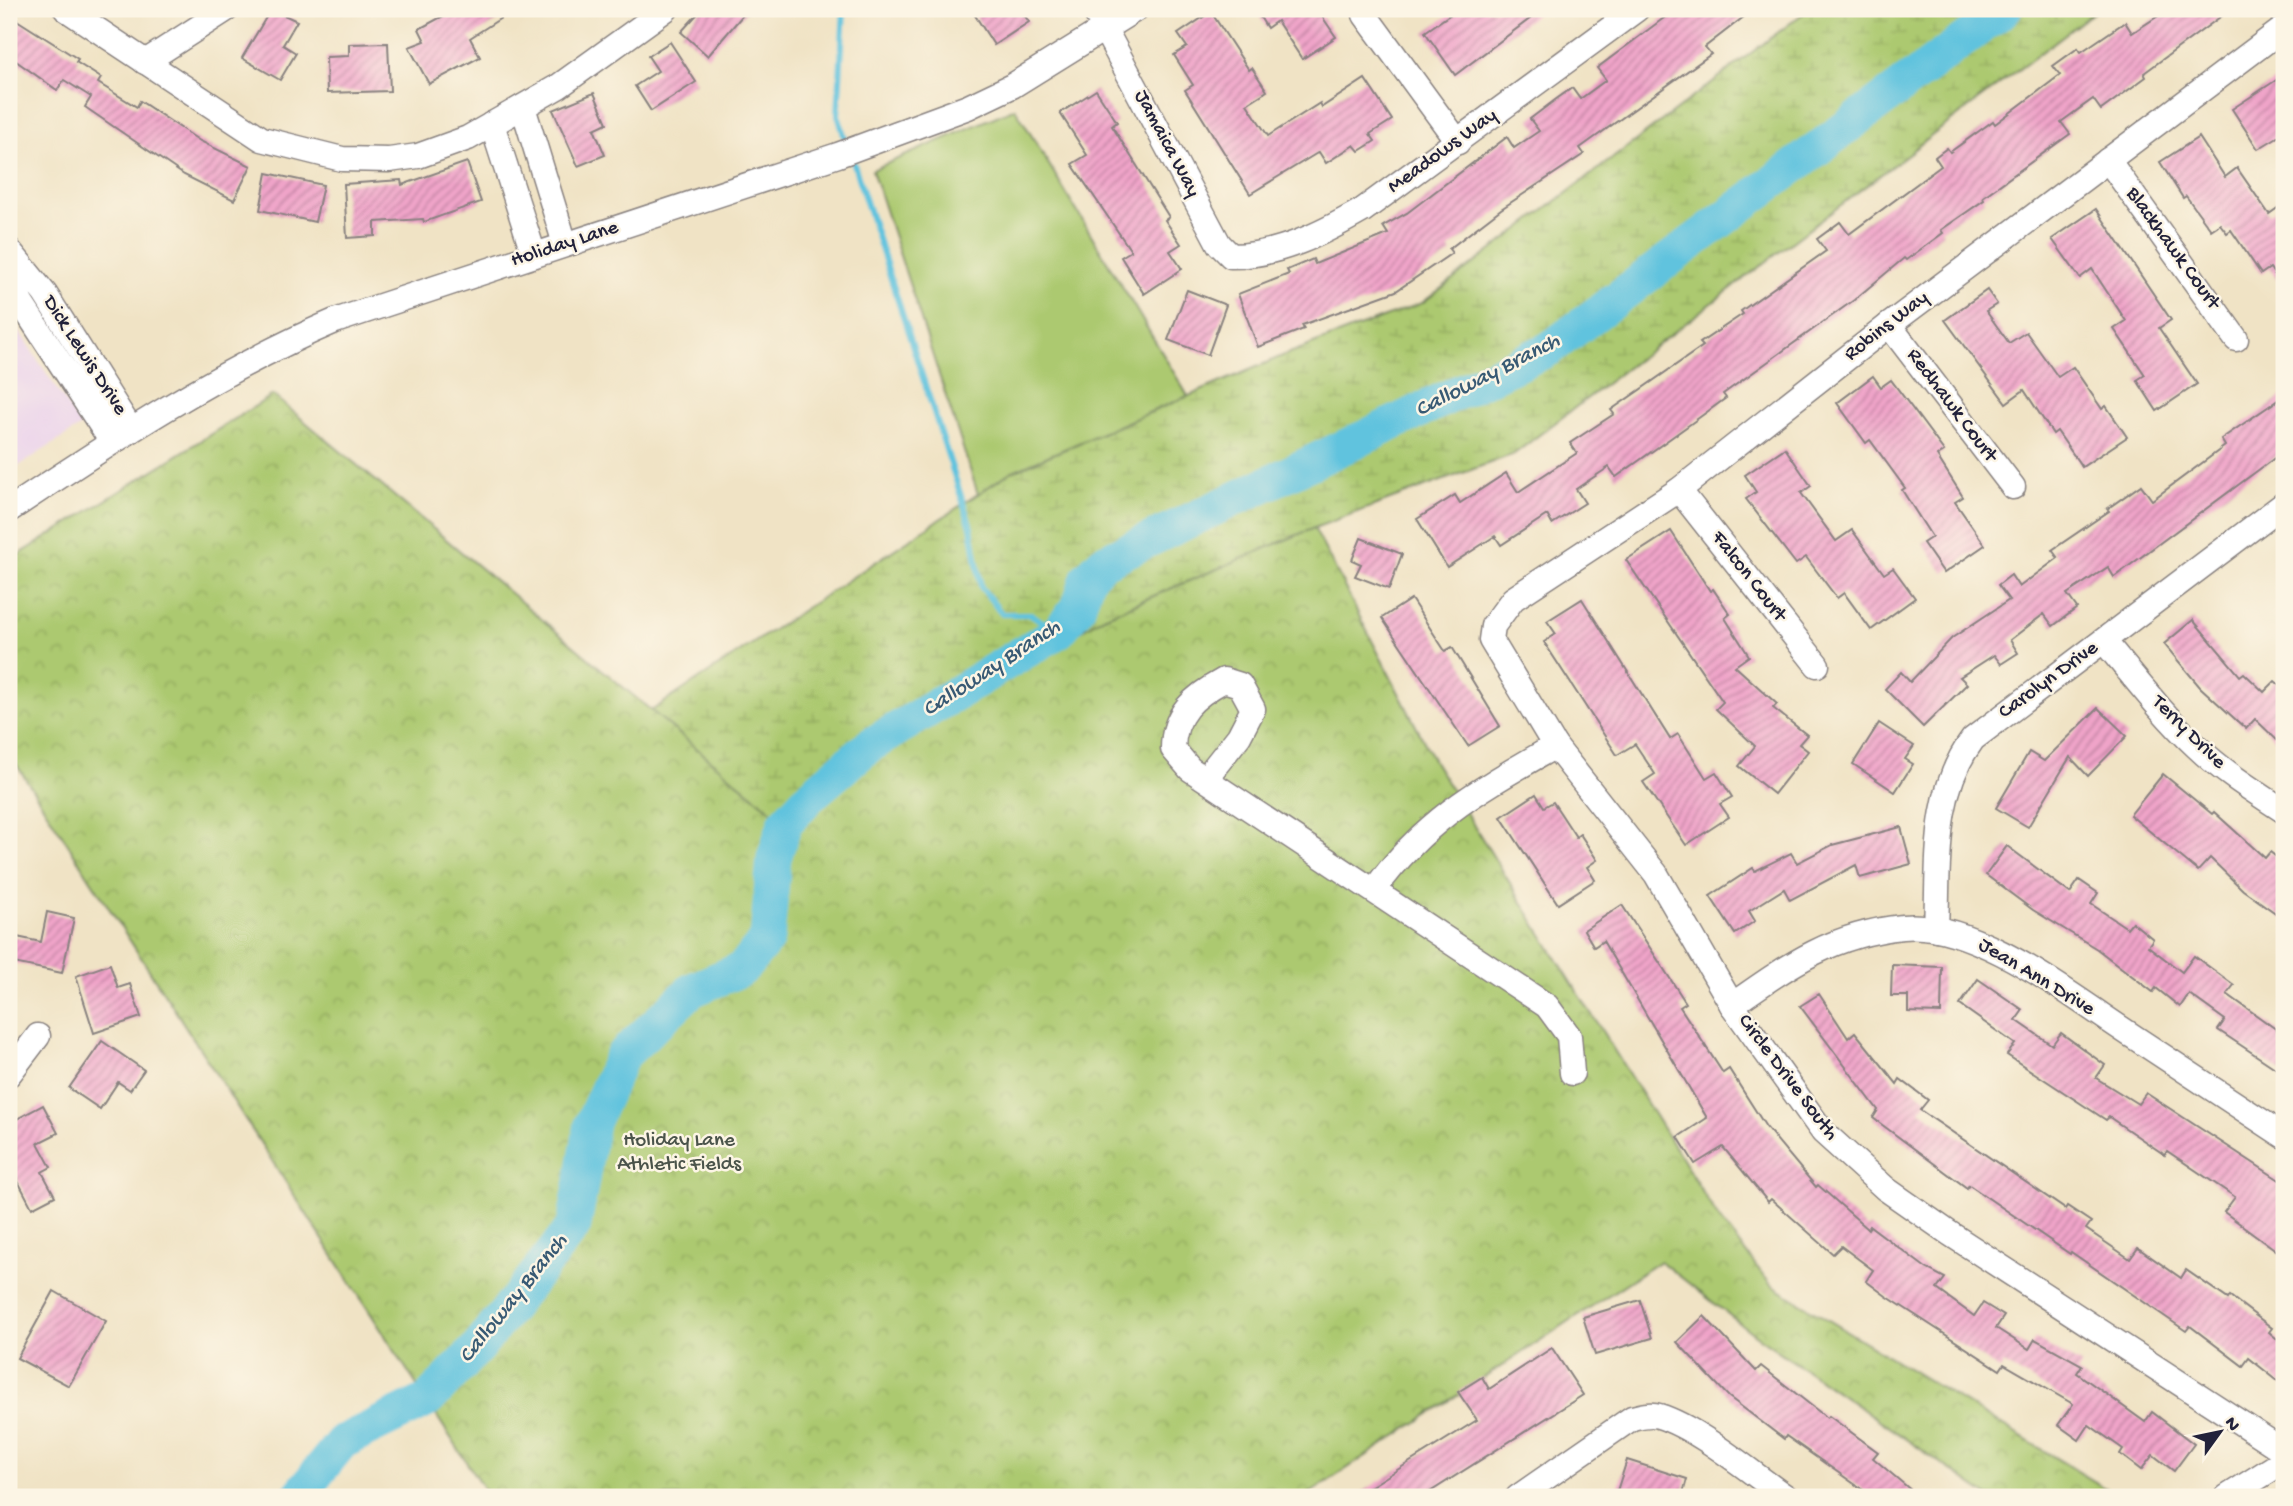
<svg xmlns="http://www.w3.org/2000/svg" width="2293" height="1506" viewBox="0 0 2293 1506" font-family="'Gochi Hand',sans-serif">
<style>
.built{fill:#ead1ec}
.green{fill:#acc96f;stroke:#677655;stroke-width:2}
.wetland{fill:url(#wetland-marsh);stroke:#677655;stroke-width:2}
.park{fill:url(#park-crowns);stroke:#677655;stroke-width:2}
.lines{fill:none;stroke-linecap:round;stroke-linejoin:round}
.stream{stroke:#60c3de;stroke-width:6}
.river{stroke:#60c3de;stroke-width:35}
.building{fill:url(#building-hatch)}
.minor-casing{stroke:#898280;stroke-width:27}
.minor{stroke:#fff;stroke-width:24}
.labels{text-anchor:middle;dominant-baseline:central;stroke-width:5;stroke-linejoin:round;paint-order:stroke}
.street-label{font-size:21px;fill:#22223b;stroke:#fcf5e5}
.park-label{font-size:21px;fill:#4b544b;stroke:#fcf5e5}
.water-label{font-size:23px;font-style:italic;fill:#385a74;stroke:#fcf5e5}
</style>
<defs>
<pattern id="wetland-marsh" width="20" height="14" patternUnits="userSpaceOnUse" patternTransform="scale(1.75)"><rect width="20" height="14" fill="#acc96f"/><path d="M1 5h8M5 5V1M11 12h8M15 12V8" fill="none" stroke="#94ac61"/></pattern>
<pattern id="park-crowns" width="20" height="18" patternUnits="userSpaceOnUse" patternTransform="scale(1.75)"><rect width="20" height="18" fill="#acc96f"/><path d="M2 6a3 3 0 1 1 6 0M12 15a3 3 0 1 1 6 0" fill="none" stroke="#94ac61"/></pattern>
<pattern id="building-hatch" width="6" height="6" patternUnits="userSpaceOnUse" patternTransform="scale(1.75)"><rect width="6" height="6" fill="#f0a4c9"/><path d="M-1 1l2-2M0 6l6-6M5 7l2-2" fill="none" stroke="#c285a4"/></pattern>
</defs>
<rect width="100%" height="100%" fill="#fcf5e5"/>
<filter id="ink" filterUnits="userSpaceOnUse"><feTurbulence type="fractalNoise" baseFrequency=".0143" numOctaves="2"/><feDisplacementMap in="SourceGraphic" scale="14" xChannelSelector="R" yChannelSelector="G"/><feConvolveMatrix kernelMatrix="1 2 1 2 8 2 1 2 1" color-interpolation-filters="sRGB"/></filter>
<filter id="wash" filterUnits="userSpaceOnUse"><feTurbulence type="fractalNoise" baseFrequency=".00686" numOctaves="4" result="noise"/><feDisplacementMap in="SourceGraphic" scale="28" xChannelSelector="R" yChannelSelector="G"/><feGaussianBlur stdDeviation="1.57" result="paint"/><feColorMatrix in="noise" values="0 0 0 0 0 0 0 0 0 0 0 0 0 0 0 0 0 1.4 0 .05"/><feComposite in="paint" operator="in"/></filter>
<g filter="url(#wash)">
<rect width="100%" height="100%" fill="#f0e3c5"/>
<!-- built -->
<polygon class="built" points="9,316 81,426 9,472"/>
<!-- green -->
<polygon class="green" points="1015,108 1188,396 1011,472 978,494 872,170"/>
<!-- wetland -->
<polygon class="wetland" points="1809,9 2098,9 1514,454 1314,528 1104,617 879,750 792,828 651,711 1011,472 1287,354 1422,303"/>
<!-- park -->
<polygon class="park" points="273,395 792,828 879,750 1104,617 1314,528 1435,763 1718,1217 1771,1285 2120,1497 1990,1497 1755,1335 1660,1261 1304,1497 489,1497 9,753 9,561"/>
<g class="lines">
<!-- stream -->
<g class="stream">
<polyline points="844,9 838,115 847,145"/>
<polyline points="851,155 971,527 981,587 1002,614 1031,614 1041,621 1043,641"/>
</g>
<!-- river -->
<polyline class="river" points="298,1497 342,1442 428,1400 481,1344 574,1226 592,1123 622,1056 692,990 742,969 767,939 774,858 785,823 810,796 869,746 1059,631 1078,608 1088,577 1103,562 1549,349 2005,9"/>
</g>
<g id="blocks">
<!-- building -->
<g class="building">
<polygon points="271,9 297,21 283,45 296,53 280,80 242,58"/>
<polygon points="456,9 515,9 470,38 480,57 429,84 409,47 425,41 419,29"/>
<polygon points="702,9 748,9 708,56 681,32"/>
<polygon points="971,9 1020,9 1029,22 994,45"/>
<polygon points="1255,9 1317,9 1336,37 1302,59 1277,21 1267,28"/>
<polygon points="1458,9 1543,9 1455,75 1425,32"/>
<polygon points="1676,9 1754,9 1705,47 1711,54 1580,148 1584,154 1501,209 1449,249 1452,253 1396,291 1302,325 1304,329 1258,347 1238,294 1289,274 1287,270 1313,259 1315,264 1388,234 1383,226 1407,213 1507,137 1514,148 1539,131 1530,119 1555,100 1572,88 1580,99 1606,80 1597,68"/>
<polygon points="2169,9 2231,9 2144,73 2146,77 2101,110 2093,99 2061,122 2070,134 1983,197 1984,200 1941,230 1943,233 1906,260 1904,258 1854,300 1723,394 1726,398 1689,425 1616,477 1609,467 1576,489 1585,503 1552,524 1547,515 1501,545 1495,536 1447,567 1417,519 1455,495 1460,503 1506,473 1518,492 1577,453 1570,443 1614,414 1611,410 1703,346 1700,343 1743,314 1741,311 1826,251 1817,239 1840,222 1849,234 1941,166 1935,157 1947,148 1950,152 1993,121 1995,124 2060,75 2053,66 2078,48 2081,52 2125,22 2132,33"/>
<polygon points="1211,12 1249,70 1252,68 1267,91 1247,104 1268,136 1320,103 1322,107 1365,79 1392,120 1370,134 1375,141 1359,151 1354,145 1326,163 1319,152 1250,194 1185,90 1193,85 1174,55 1187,47 1178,34"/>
<polygon points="9,15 78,59 76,62 101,78 98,83 137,107 140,101 200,141 251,166 234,200 184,175 85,107 91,97 64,80 57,90 9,56"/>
<polygon points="670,42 696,82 651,111 635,86 658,71 648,56"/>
<polygon points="388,43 390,91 327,93 326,57 349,56 349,44"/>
<polygon points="2284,75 2284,133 2258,149 2232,109"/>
<polygon points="1096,90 1117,122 1112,126 1169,217 1165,220 1181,244 1170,251 1182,269 1144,294 1121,257 1131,251 1072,164 1087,155 1060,113"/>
<polygon points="594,93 607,123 594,129 605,155 578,166 553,110"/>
<polygon points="2199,137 2225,177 2237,168 2269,214 2279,207 2284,216 2284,289 2270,268 2261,274 2231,230 2227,233 2220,224 2211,230 2186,196 2183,198 2160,162"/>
<polygon points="467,162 481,202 424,222 423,219 375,222 375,236 347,238 344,184 401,180 402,185"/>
<polygon points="267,173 323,185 315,222 260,210"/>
<polygon points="2096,209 2171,320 2159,328 2197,384 2157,411 2137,380 2145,375 2114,329 2126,321 2092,269 2080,278 2052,239"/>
<polygon points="1187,290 1226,305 1208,355 1168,340"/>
<polygon points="1987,290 1997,304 1986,311 2009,343 2026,332 2058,377 2073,367 2102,409 2106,406 2127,437 2082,467 2057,431 2053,434 2024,390 2006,403 1945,320"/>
<polygon points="1873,376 1881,387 1891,380 1944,451 1937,456 1963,497 1955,502 1985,545 1944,573 1923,543 1932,537 1902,490 1905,488 1870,440 1866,443 1837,403"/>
<polygon points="2284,396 2284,451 2114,577 2108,567 2067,594 2077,608 2053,626 2044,614 2010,640 2018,653 2001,664 1994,655 1960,677 1967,684 1923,727 1885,689 1901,672 1910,682 1952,638 2009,600 1998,585 2011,575 2019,587 2058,558 2052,550 2109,511 2107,509 2141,485 2152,500 2225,446 2221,439"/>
<polygon points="1785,448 1811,486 1801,493 1836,541 1852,530 1884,574 1893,568 1915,598 1871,630 1844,593 1837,598 1806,557 1796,564 1746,499 1756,492 1745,475"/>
<polygon points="1671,531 1710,591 1713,589 1730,614 1725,618 1749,656 1735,666 1777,704 1773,708 1807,735 1799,744 1808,751 1774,794 1739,766 1755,746 1716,709 1723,702 1626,560"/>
<polygon points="1361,538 1402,554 1389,589 1355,576 1361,564 1352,560"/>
<polygon points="1411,599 1445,651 1452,647 1500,726 1468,746 1382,618"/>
<polygon points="1582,599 1670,739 1678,734 1706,778 1716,772 1732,797 1720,804 1729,817 1686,845 1643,782 1655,774 1635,744 1617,755 1544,642 1556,634 1547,621"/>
<polygon points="2193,620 2240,676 2244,673 2264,692 2275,681 2284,689 2284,747 2255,719 2246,729 2200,687 2164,644"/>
<polygon points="2098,708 2127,736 2088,776 2070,757 2028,827 1996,808 2029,752 2044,761"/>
<polygon points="1879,723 1914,746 1905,759 1913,764 1895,792 1853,764"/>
<polygon points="2163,774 2212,814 2214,812 2265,858 2270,852 2284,863 2284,919 2243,890 2210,858 2198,871 2130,815"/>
<polygon points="1536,794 1544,807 1553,802 1576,837 1580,834 1597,860 1587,867 1595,880 1558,904 1501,817"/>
<polygon points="1901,827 1911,864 1860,878 1856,865 1790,900 1784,889 1749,911 1755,921 1735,934 1710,896 1753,868 1755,871 1791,853 1797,863 1832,845"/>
<polygon points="2007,846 2070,893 2079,880 2098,893 2091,904 2127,928 2132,922 2153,939 2148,946 2182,972 2194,956 2234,985 2227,994 2284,1035 2284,1074 2218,1030 2225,1020 2189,994 2180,1007 2156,988 2153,992 2097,949 2033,910 1986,875"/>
<polygon points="1622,905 1686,1003 1680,1007 1723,1073 1729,1069 1766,1127 1816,1187 1818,1185 1868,1229 1870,1226 1926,1268 1945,1278 1937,1289 1974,1316 1983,1303 2004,1316 1996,1328 2029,1349 2035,1339 2082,1365 2077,1373 2145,1422 2152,1412 2194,1444 2174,1471 2153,1455 2141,1470 2120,1454 2123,1449 2089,1425 2079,1440 2058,1425 2073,1404 2004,1364 2000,1370 1886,1296 1866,1281 1873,1270 1841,1246 1833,1254 1771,1199 1768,1202 1723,1147 1695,1164 1678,1137 1707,1118 1603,941 1594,947 1584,930"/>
<polygon points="47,912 74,918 62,973 9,962 12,936 41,942"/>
<polygon points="110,964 118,988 130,984 141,1017 94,1033 76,976"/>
<polygon points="1892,965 1942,967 1941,1013 1908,1012 1908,996 1891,996"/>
<polygon points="1978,979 2023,1010 2016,1020 2052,1045 2061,1033 2105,1065 2096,1078 2138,1104 2146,1093 2284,1183 2284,1256 2224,1212 2235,1197 2167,1151 2165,1155 2109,1117 2106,1120 2007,1055 2015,1044 1960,1005"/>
<polygon points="1819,994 1848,1038 1855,1032 1897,1084 1900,1079 1928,1100 1920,1110 2065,1209 2067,1206 2091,1222 2086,1229 2130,1259 2138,1248 2181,1278 2186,1270 2228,1299 2230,1296 2272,1328 2269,1332 2284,1345 2284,1386 2249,1358 2243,1366 2190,1326 2186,1331 2071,1252 2070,1254 1969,1185 1967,1188 1873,1118 1878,1110 1800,1006"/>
<polygon points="102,1041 144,1070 130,1090 118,1082 100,1109 69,1088"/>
<polygon points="43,1105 58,1133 38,1143 51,1167 42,1172 55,1196 32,1208 9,1164 9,1123"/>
<polygon points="54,1291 106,1321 69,1386 17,1358"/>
<polygon points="1640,1300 1652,1338 1595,1355 1583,1317"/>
<polygon points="1704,1316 1756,1371 1761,1366 1827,1418 1829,1416 1878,1452 1873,1458 1919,1497 1873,1497 1786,1436 1784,1439 1729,1397 1677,1342"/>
<polygon points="1552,1348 1583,1395 1422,1497 1354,1497 1477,1420 1458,1392 1482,1377 1489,1389"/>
<polygon points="1627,1460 1687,1479 1682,1497 1615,1497"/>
</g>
</g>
</g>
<g filter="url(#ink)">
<use href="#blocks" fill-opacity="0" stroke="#898280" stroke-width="2"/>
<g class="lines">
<!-- minor casing -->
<g class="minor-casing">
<g id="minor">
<polyline points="66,9 262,139 342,159 389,160 418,156 468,138 559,86 666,9"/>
<path d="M 1094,9 L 1219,244 L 1231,256 C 1278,256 1323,233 1363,210 L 1637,9"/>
<polyline points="1365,9 1365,15 1458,142"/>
<polyline points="2284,28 1889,325 1679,490 1513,599 1493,626 1491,640 1555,746 1656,874 1732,1005 1823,1132 1886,1189 1949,1233 2284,1451"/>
<polyline points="145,62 227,9"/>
<polyline points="523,107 565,244"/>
<polyline points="492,124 534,255"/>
<polyline points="2108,160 2236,339"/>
<polyline points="9,250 45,294 131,430"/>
<polyline points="9,275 21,303 112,442"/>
<polyline points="1889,325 2013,487"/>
<polyline points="1679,490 1817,665"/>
<path d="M 9,510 C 114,440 218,371 335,321 L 838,155 L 968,107 L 1012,86 L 1136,9"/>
<path d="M 2104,641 C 2134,677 2163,715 2197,747 C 2223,772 2254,791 2284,811"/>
<path d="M 1205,779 L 1239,736 L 1253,709 L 1240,685 L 1224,680 C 1194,696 1173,714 1173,749 L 1190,769 L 1547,1006 L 1569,1036 L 1572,1073"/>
<path d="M 1375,889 C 1427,817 1481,789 1555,746"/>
<path d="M 1936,929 C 1939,863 1932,793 1973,739 L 2284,504"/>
<path d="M 1732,1005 C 1789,965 1832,934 1903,927 C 1975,919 2075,999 2134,1037 C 2184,1070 2234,1103 2284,1136"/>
<polyline points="9,1074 38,1036"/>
<path d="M 1518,1497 L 1632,1418 C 1641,1416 1650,1413 1659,1416 C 1698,1428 1751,1473 1786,1497"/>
<polyline points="2227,1497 2284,1461"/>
</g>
</g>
<!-- minor -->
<use href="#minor" class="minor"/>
</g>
</g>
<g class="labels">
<!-- street labels -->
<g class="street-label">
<text transform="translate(1166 144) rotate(62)">Jamaica Way</text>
<text transform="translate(1443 152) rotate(-36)">Meadows Way</text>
<text transform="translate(565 245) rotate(-18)">Holiday Lane</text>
<text transform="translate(2172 249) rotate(54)">Blackhawk Court</text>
<text transform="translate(1887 327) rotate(-38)">Robins Way</text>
<text transform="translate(84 356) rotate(57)">Dick Lewis Drive</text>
<text transform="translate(1951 406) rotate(53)">Redhawk Court</text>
<text transform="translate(1748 577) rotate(52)">Falcon Court</text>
<text transform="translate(2049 681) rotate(-36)">Carolyn Drive</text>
<text transform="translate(2188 733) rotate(45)">Terry Drive</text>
<text transform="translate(2036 978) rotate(31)">Jean Ann Drive</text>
<text transform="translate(1787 1078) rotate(53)">Circle Drive South</text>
</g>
<!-- park labels -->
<g class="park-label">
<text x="679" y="1141">Holiday Lane<tspan x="679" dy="24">Athletic Fields</tspan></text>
</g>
<!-- water labels -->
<g class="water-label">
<text transform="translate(1488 376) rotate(-27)">Calloway Branch</text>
<text transform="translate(992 669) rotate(-33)">Calloway Branch</text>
<text transform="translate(514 1299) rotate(-51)">Calloway Branch</text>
</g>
</g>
<!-- margin -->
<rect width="2293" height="1506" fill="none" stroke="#fcf5e5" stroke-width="35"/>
<!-- north arrow -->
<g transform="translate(2220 1432) rotate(57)" stroke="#fcf5e5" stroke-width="5" paint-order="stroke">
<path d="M0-5L12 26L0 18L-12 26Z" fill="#22223b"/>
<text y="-10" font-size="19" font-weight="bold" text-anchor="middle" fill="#22223b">N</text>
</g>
</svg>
